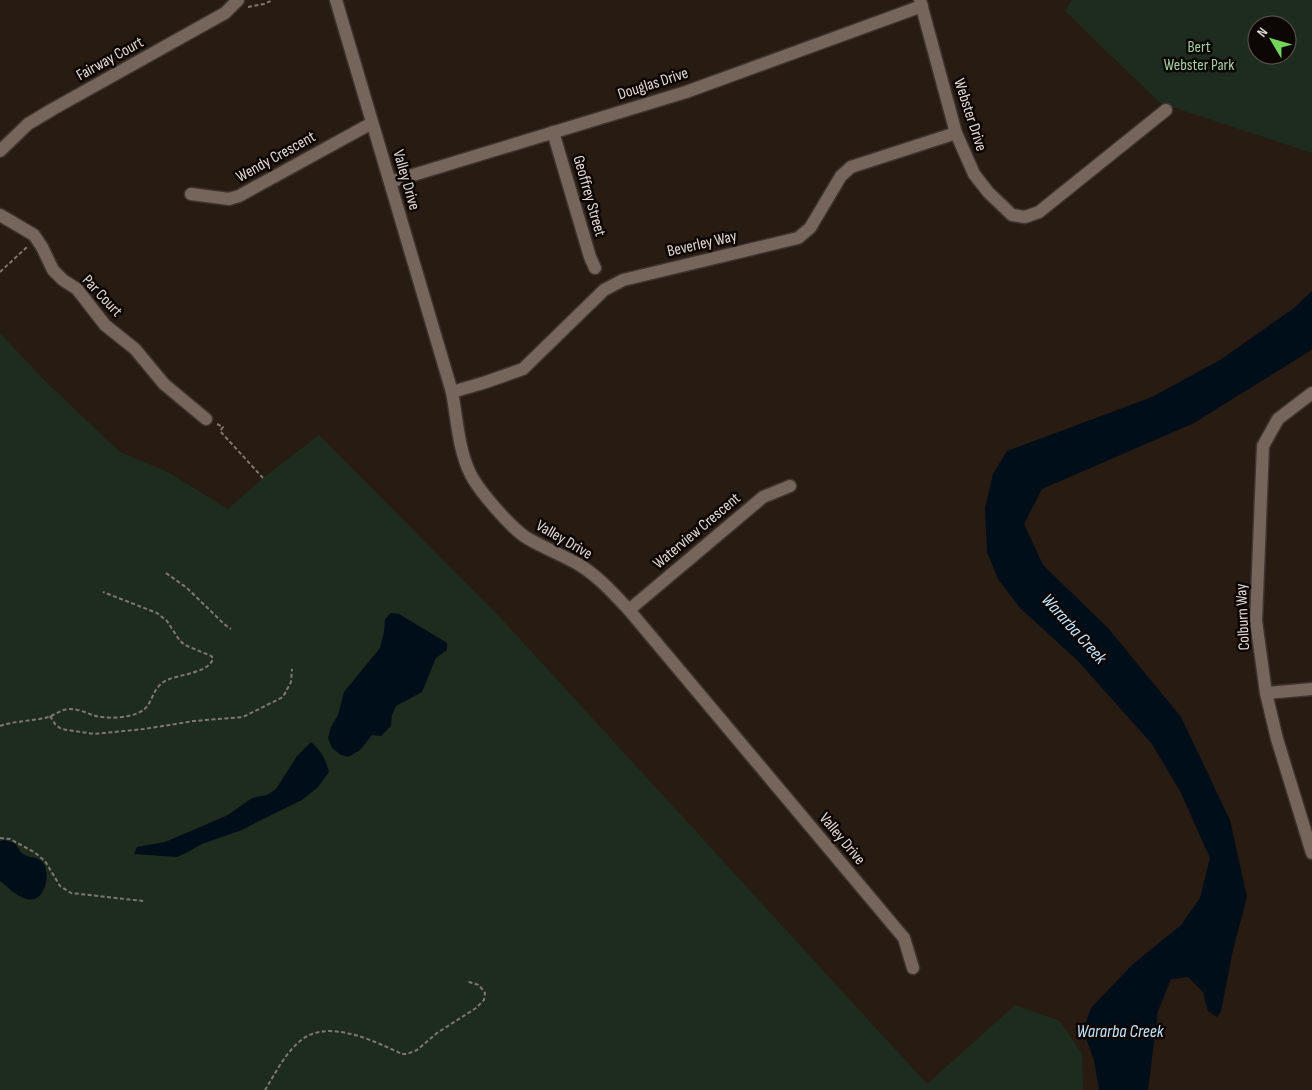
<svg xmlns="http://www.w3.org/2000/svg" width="1312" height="1090" viewBox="0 0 1312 1090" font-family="'Sofia Sans Condensed',sans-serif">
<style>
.green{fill:#1e2c1e;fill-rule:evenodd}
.water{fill:#000e1a}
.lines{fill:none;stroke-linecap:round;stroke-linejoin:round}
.street-casing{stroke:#3e342f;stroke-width:15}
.path{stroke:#82776f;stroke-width:2;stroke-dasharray:4 2.5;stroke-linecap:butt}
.street{stroke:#76655a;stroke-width:12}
.labels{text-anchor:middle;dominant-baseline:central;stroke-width:5;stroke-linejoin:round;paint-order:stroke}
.park-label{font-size:16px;fill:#a5d0a3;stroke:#0c0704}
.street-label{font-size:16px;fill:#e1d8d1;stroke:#0c0704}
.water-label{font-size:18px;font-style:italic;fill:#c3e4fa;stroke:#0c0704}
</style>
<rect width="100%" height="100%" fill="#281b11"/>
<!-- green -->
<g class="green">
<path d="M 1072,0 L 1312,0 L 1312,153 L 1160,103 L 1065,11 ZM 1257,25 L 1287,25 L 1287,55 L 1257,55 Z"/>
<polygon points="0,333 46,382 120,452 166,471 228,509 263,478 319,435 497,614 927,1084 1015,1005 1060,1021 1082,1054 1083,1090 0,1090"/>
</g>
<!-- water -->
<g class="water">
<polygon points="1312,291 1312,349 1310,351 1194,423 1042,489 1024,524 1043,565 1108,628 1181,717 1230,820 1247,897 1233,950 1221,1011 1217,1017 1208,1011 1203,992 1188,977 1171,979 1158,1011 1148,1090 1099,1090 1094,1060 1083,1030 1091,1008 1132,965 1181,925 1200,898 1210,858 1180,791 1152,744 1078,661 1020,608 998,579 987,552 985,508 993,474 1007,451 1152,397 1220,360 1294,308"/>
<polygon points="391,613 399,614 447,643 447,650 436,658 422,692 396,706 392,715 391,726 381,736 372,735 360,750 348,757 341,755 332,748 328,738 331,727 338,715 344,692 380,648 384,632 385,619"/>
<path d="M 311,742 C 322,752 325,758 329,772 L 318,787 L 302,800 L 257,822 L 242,830 L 202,844 L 188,852 L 177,857 L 134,854 L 137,847 L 165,842 L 228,815 L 252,798 L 267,795 L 276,789 L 297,756 Z"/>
<path d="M 4,840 C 7,841 13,842 15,844 C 19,848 20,853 25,855 C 31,858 39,857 43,863 C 52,875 44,905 26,899 C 16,896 8,887 0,881 L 0,841 Z"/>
</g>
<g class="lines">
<!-- street casing -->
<g class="street-casing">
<g id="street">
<path d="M 336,0 L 452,392 C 457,418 458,448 470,473 C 478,490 511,528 527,538 C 544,548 562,555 578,564 C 598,576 613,593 629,610 L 904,938 L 913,968"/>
<polyline points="920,0 956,133 974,174 988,192 1012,215 1025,217 1039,212 1166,110"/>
<polyline points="553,132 590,257 595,268"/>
<polyline points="0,151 28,124 53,109 225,13 238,0"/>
<polyline points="390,182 686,92 922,6"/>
<polyline points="191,194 229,199 239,196 372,123"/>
<polyline points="0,215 34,235 42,247 53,270 63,280 77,289 105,325 135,349 164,384 206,419"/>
<polyline points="452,392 483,383 523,369 604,290 623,280 798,238 810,228 841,176 851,167 956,133"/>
<polyline points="1312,393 1278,419 1263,446 1256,621 1266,693 1277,739 1312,853"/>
<polyline points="629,610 763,497 790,486"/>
<polyline points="1266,693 1312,689"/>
</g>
</g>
<!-- path -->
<g class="path">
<polyline points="248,7 264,4 273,0"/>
<polyline points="0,272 27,247"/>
<polyline points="217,424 223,427 220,431 263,478"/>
<polyline points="166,573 187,588 224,624 231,629"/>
<polyline points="50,716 55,724 61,729 94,734 144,729 194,721 243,717 283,697 291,682 292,669"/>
<path d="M 0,726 C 15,721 30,721 45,718 C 54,716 61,709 70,709 C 80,709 88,714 96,716 C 109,719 126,718 138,713 C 155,706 149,689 167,680 C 180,674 210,673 213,658 L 211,656 L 185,645 L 180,641 L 167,621 L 157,613 L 103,592"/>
<polyline points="0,838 10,839 34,852 45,861 60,886 71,893 143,901"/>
<path d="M 265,1090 C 275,1074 284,1055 299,1042 C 326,1017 374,1041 402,1054 L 407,1054 L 417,1050 L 437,1033 L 476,1008 L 484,1000 L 485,993 L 479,985 L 466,981"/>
</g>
<!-- street -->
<use href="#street" class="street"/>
</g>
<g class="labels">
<!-- park labels -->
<g class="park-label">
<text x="1199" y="47">Bert<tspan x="1199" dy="18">Webster Park</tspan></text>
</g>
<!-- street labels -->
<g class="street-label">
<text transform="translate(110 59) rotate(-29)">Fairway Court</text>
<text transform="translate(653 84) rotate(-18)">Douglas Drive</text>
<text transform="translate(970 115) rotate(72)">Webster Drive</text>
<text transform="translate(276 157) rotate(-29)">Wendy Crescent</text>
<text transform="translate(406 180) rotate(74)">Valley Drive</text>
<text transform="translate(589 196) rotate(74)">Geoffrey Street</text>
<text transform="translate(702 244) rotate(-13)">Beverley Way</text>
<text transform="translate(102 296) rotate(47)">Par Court</text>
<text transform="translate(697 531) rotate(-40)">Waterview Crescent</text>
<text transform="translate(564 540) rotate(30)">Valley Drive</text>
<text transform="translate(1243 617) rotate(-93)">Colburn Way</text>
<text transform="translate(842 839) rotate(50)">Valley Drive</text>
</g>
<!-- water labels -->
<g class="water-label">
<text transform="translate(1074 629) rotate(48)">Wararba Creek</text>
<text x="1120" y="1031">Wararba Creek</text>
</g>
</g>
<!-- north arrow -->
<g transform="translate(1272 40) rotate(308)"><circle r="24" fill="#0c0704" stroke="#615b56"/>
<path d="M0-4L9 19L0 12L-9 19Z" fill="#75d25b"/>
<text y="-8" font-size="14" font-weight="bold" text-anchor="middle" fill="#e1d8d1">N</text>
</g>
</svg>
